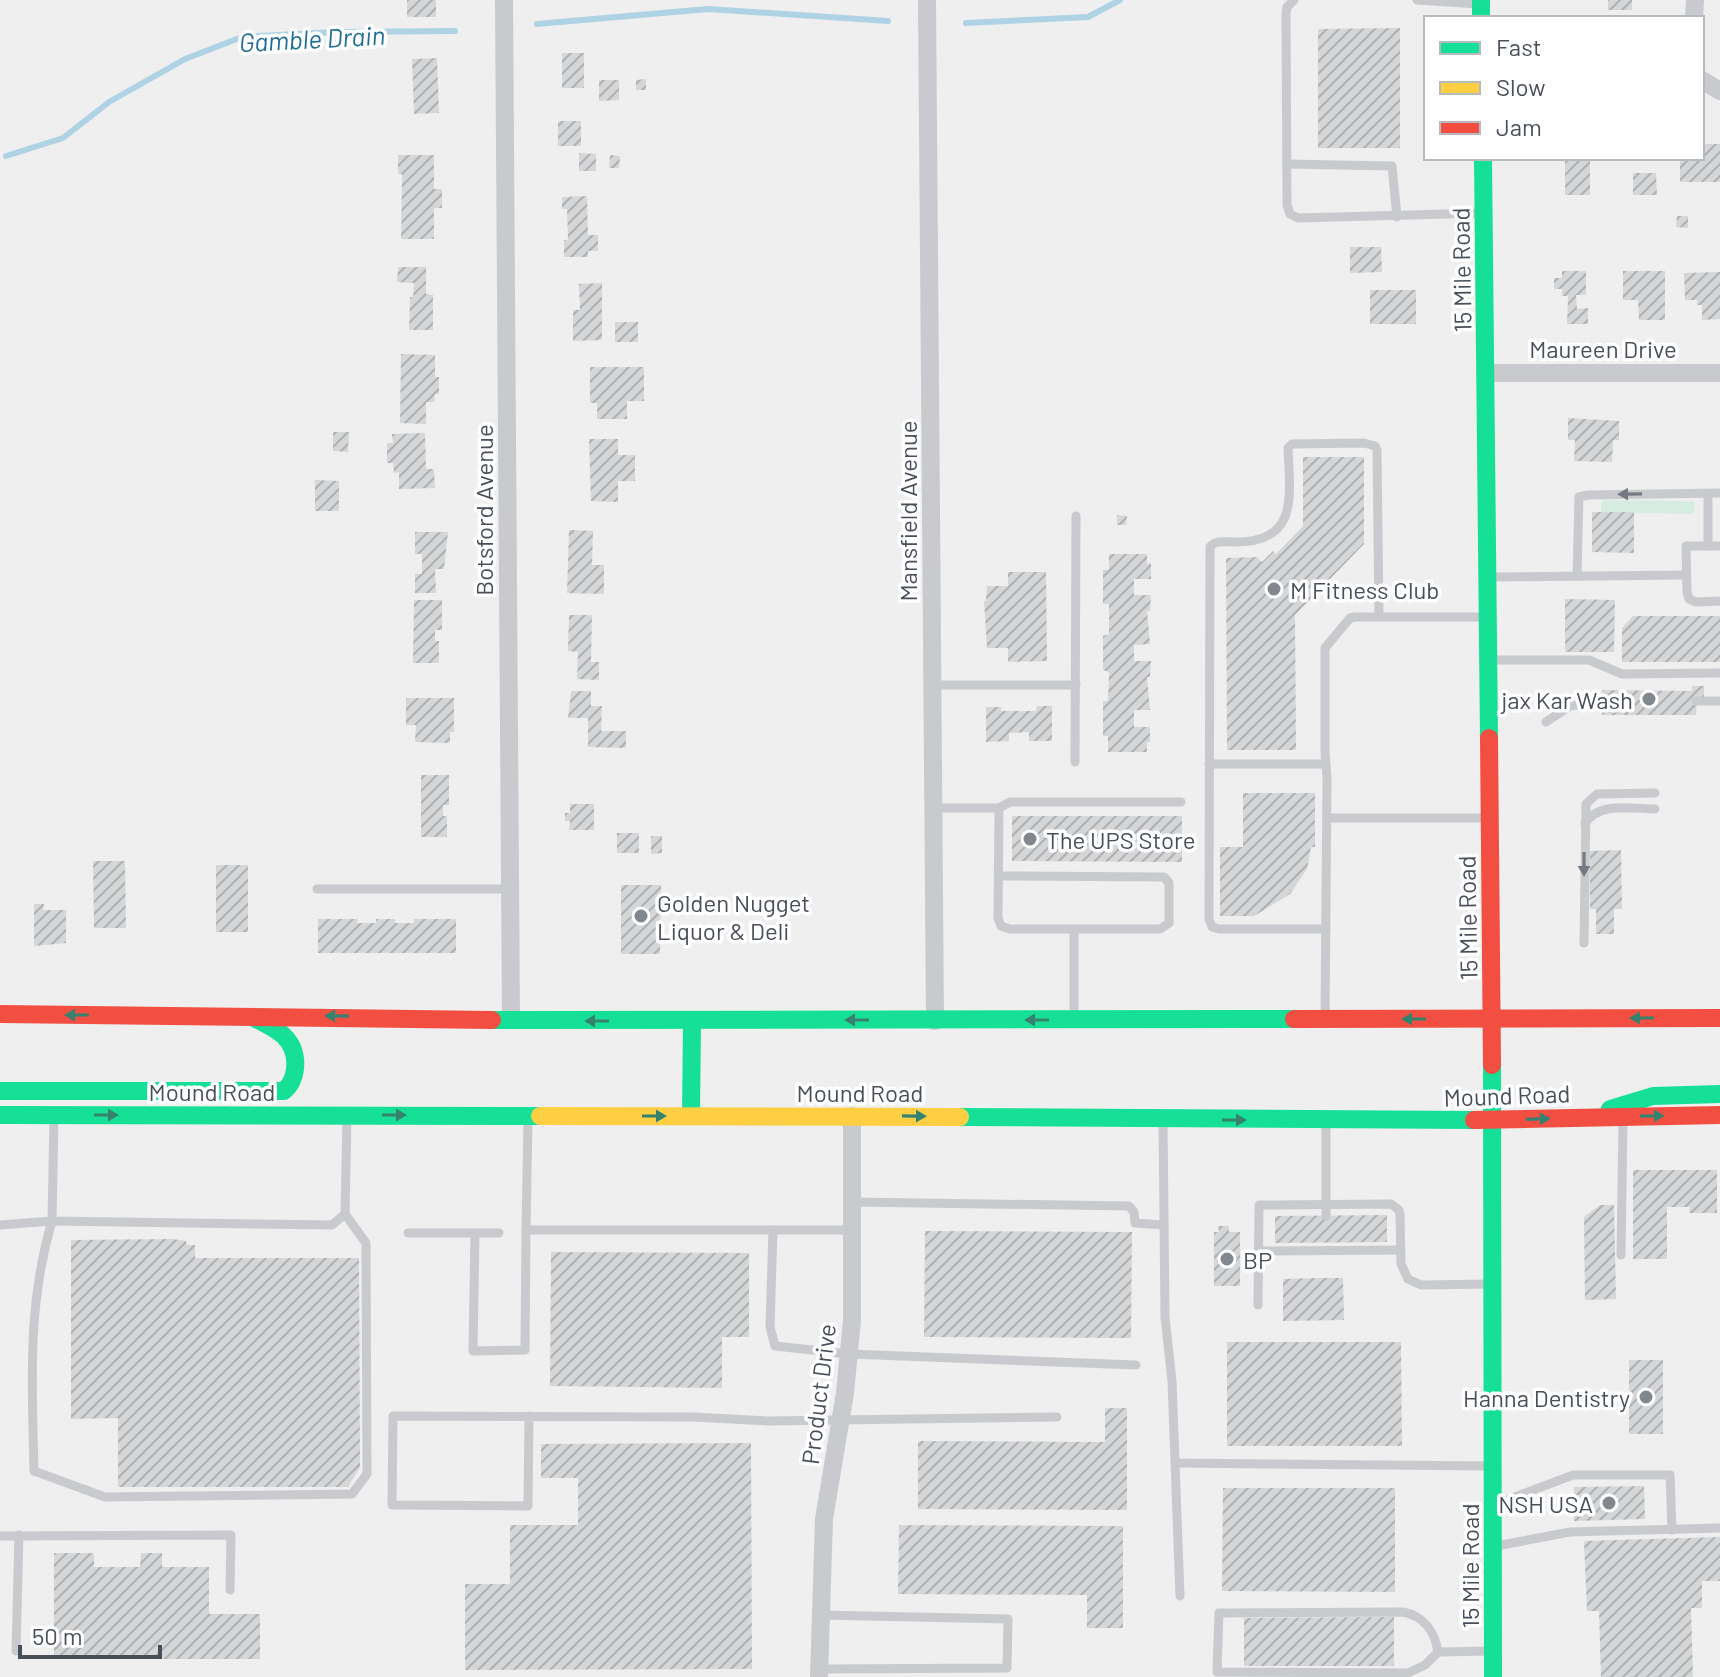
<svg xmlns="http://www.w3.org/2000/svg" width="1720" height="1677" viewBox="0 0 1720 1677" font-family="Barlow,sans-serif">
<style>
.green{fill:#d6ece1}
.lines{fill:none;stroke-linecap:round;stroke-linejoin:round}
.stream{stroke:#afd3e4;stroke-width:6}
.building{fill:url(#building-hatch)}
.lane{stroke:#c9cacd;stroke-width:9}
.street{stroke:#c9cacd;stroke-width:18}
.fast{stroke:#16e098;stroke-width:18}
.slow{stroke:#ffcf43;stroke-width:18}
.jam{stroke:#f24e42;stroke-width:18}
.oneway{fill:#757a82}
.oneway2{fill:#36826f}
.poi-dot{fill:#82878e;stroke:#fff;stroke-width:3}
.labels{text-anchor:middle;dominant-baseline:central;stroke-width:7;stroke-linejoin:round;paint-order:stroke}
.street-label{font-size:24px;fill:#484f59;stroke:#fff}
.poi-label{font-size:24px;fill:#484f59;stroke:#fff;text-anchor:start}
.water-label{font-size:26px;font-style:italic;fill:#1e6e96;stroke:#fff}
</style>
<defs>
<pattern id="building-hatch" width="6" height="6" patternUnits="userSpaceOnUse" patternTransform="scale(2)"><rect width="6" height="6" fill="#d5d6d8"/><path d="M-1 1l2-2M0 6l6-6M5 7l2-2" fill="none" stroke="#afb0b2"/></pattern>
</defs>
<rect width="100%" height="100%" fill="#efefef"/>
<!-- green -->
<polygon class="green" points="1604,500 1692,501 1694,502 1695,511 1692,514 1601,512 1601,503"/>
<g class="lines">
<!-- stream -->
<g class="stream">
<polyline points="966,23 1088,17 1120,0"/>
<polyline points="537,24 708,9 888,21"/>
<polyline points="6,156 63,138 109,102 185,59 242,37 335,32 455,31"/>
</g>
</g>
<!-- building -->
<g class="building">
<rect x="407" y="0" width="29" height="17"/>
<rect x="1608" y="0" width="24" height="10"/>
<polygon points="1400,28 1400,148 1318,148 1318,29"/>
<rect x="562" y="53" width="22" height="35"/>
<polygon points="437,58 439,113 414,114 412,59"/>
<polygon points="646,79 646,90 636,90 636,80"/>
<polygon points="599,80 619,80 619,100 599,101"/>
<rect x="558" y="121" width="23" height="25"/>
<polygon points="1704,144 1720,144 1720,182 1680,182 1680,158 1702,158"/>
<polygon points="579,153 596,154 596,171 579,171"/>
<polygon points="398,155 434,155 434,189 442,189 442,208 434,208 434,239 401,239 402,174 398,174"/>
<polygon points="610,155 620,156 619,168 609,168"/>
<rect x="1565" y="161" width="25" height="34"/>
<polygon points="1633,173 1656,173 1657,195 1633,195"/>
<polygon points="587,196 588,235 598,235 598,251 588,251 588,257 564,257 564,240 568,240 567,209 562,209 562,197"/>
<polygon points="1677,216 1688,216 1688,228 1676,227"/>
<polygon points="1350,247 1381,247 1382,272 1350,273"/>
<polygon points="398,267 426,267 426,294 433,295 433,330 409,330 410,297 413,297 414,283 397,282"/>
<polygon points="1562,271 1586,271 1586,295 1576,295 1577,309 1588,308 1588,324 1567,324 1568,296 1562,296 1562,289 1554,289 1554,278 1562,278"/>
<polygon points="1623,271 1665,271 1665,320 1639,320 1638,300 1623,300"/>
<polygon points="1720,272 1720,319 1702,320 1702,305 1697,305 1697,300 1685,300 1684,273"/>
<polygon points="602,283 602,340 573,341 573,310 580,310 579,284"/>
<rect x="1370" y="290" width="46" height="34"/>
<rect x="615" y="322" width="23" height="20"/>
<polygon points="401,354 435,355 435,377 439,377 439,394 435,394 434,402 426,402 426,424 400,423"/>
<polygon points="590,367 644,367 644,401 627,401 627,419 597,419 597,403 590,403"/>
<polygon points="1568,418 1619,421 1619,440 1613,440 1612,462 1574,461 1575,440 1568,440"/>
<polygon points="333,432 349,432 348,452 333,451"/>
<polygon points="425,433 426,469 434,469 435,488 399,489 399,472 394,473 393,463 387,463 387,443 393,443 392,434"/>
<polygon points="589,439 618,439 618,455 635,455 635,481 618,481 618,502 591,501"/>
<polygon points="1303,457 1364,457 1364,544 1295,615 1296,750 1227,750 1226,558 1257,557 1262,562 1273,551 1276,554 1303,526"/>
<polygon points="315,480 339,481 339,511 315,511"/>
<polygon points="1592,512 1634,512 1634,553 1592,552"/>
<polygon points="1117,515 1127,516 1126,525 1117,525"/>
<polygon points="569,530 593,531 592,565 604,565 604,594 567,593"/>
<polygon points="415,532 448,532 444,569 435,569 436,593 415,593 415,574 422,574 422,554 415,554"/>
<polygon points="1109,554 1147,554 1147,564 1151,563 1151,579 1134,579 1134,595 1151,595 1150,611 1147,611 1150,644 1134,645 1134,661 1151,661 1150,677 1147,677 1150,710 1134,710 1134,727 1150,727 1150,742 1147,742 1147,752 1108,752 1108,736 1103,736 1103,701 1108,701 1109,672 1103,670 1103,636 1109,634 1109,604 1103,604 1103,570 1109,570"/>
<polygon points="1008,572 1046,572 1047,661 1008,662 1008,648 987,648 984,601 986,601 987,586 1008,586"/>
<polygon points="1565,599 1615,600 1614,652 1565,652"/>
<polygon points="414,600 442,600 442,630 435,630 435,641 439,641 439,663 413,663"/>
<polygon points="569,615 592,615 591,662 599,662 599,680 577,679 578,652 568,651"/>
<polygon points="1633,616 1720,616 1720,662 1622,662 1622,628"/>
<polygon points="1692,686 1704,686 1704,697 1697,697 1696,715 1602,715 1602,690 1692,691"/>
<polygon points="571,691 591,691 591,706 602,706 601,731 626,731 626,748 588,747 588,718 568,718"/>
<polygon points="406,698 454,698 454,732 450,732 450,743 415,742 416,725 406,725"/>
<polygon points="1037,706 1052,706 1052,741 1029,741 1029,732 1009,733 1009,741 986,742 986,707 1001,707 1001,711 1036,711"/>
<polygon points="421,775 449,775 449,805 443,805 443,816 447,816 447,837 421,837"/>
<polygon points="1243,793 1315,793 1315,847 1311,847 1307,869 1290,894 1254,916 1220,916 1220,847 1243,847"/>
<polygon points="570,804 594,804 594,830 569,830 570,821 565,821 565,813 570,813"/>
<polygon points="1012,816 1182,816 1182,862 1012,861"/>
<rect x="617" y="833" width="22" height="20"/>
<polygon points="651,836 662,836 662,853 651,854"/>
<polygon points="1621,850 1622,909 1614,909 1614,934 1596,934 1596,909 1590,909 1590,851"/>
<polygon points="93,861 125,861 126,928 94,928"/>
<rect x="216" y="865" width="32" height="67"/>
<polygon points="621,885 661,885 660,954 621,954"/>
<polygon points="34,904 44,904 43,910 66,910 66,943 34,946"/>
<polygon points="318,919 358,919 357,923 376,923 376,919 395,919 395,923 414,923 414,919 456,919 456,953 318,953"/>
<polygon points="1633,1170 1717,1170 1717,1213 1689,1213 1690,1207 1667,1207 1667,1259 1633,1259"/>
<polygon points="1600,1205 1614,1205 1616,1299 1585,1300 1584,1217"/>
<polygon points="1387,1215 1387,1242 1275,1243 1275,1216"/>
<polygon points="1218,1226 1229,1226 1229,1232 1240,1232 1240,1286 1214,1286 1214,1232 1219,1232"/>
<polygon points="925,1231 1132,1232 1131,1338 924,1337"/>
<polygon points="173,1239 186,1241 187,1245 195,1245 195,1258 359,1258 360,1467 348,1487 118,1487 118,1418 71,1419 71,1240"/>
<polygon points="551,1252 749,1253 749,1337 722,1337 722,1388 550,1386"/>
<polygon points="1313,1278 1343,1278 1344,1320 1283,1321 1283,1279"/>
<polygon points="1227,1342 1401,1342 1402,1446 1227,1446"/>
<rect x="1629" y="1360" width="34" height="74"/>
<polygon points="1105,1408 1127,1408 1127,1510 918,1509 918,1441 1105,1442"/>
<polygon points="751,1443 752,1669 465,1670 465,1584 510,1584 510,1525 578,1525 578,1478 541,1478 541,1444"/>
<polygon points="1644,1486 1645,1519 1574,1521 1574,1487"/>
<polygon points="1223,1488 1395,1488 1395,1592 1222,1591"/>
<polygon points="899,1525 1123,1526 1123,1628 1087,1628 1087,1595 898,1594"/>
<polygon points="1720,1537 1720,1581 1702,1581 1702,1608 1691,1608 1693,1677 1601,1677 1599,1611 1587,1611 1584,1541"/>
<polygon points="54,1553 94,1553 94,1567 140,1567 141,1553 162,1553 162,1567 209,1567 209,1614 260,1614 260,1659 54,1659"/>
<polygon points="1394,1617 1394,1666 1244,1666 1244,1618"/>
</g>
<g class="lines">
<!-- lane -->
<g class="lane">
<polyline points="1294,0 1287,7 1286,14 1287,205 1290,214 1298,218 1484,213"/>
<polyline points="1417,0 1478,4"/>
<polyline points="1287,164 1392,166 1397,217"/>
<polyline points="1708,494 1708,546"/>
<polyline points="1720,546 1686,546 1687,592 1689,599 1696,602 1720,601"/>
<polyline points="1577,576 1579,497 1588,495 1720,493"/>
<polyline points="1490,577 1686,575"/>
<polyline points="1490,660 1589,660 1622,674 1720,673"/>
<polyline points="933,685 1076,685"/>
<polyline points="1696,701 1720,701"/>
<polyline points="1546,722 1570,706 1602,701"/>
<polyline points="1075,762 1076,516"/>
<polyline points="1209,764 1326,764"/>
<polyline points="934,808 999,808 1010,802 1181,802"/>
<polyline points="1327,818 1488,818"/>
<path d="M 1585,824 C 1598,801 1633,809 1655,809"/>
<polyline points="998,876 1164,877 1169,883 1169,923 1160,929 1010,929 1001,926 998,918 999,808"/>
<polyline points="317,889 510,889"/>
<path d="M 1326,929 L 1219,929 L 1212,927 L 1209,919 L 1210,547 C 1216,540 1223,542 1233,542 C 1299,543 1290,498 1288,448 L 1292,444 L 1364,443 L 1375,446 L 1377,450 L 1379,616"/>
<polyline points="1584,943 1586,804 1597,794 1655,793"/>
<polyline points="1074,1018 1074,929"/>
<polyline points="1325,1019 1327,779 1325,752 1325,648 1350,618 1355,617 1488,617"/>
<polyline points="54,1116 52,1221 332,1225 345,1214 347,1118"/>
<polyline points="528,1119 526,1230 853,1230"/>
<polyline points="1163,1119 1165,1317 1172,1381 1180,1596"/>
<polyline points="1326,1120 1326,1216"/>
<polyline points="854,1202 1129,1206 1134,1212 1135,1223 1164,1225"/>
<path d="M 0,1225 L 52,1221 C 27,1306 32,1383 34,1471 L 105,1497 L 352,1494 L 367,1474 L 366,1243 L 345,1214"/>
<polyline points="773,1230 770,1327 775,1346 849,1354 1136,1365"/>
<polyline points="408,1233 475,1233"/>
<polyline points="499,1233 475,1233 473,1351 525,1350 526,1230"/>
<polyline points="1259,1251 1401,1250"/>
<polyline points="1621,1255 1623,1120"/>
<polyline points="1258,1305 1259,1205 1391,1204 1399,1210 1400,1215 1401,1264 1408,1279 1421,1285 1490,1284"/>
<polyline points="529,1416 528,1506 392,1505 393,1416 693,1417 767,1421 1057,1417"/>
<polyline points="1175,1463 1492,1466"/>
<polyline points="1496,1504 1573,1475 1670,1475 1672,1530"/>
<polyline points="0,1536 231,1535 230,1590"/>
<polyline points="1496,1546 1570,1532 1720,1528"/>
<polyline points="16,1651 19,1535"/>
<path d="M 1438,1652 L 1425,1665 L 1408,1673 L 1217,1672 L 1219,1613 L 1403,1612 C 1424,1616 1435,1632 1438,1652 L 1490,1651"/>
<polyline points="819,1669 1007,1668 1008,1619 820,1615"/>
</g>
<!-- street -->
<g class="street">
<polyline points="504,0 511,1020"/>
<polyline points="927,0 935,1021"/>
<polyline points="1694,18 1695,0"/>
<polyline points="1702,80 1720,91"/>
<polyline points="1487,373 1720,373"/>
<polyline points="819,1677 824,1519 845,1393 852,1320 852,1116"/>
</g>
<!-- fast -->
<g class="fast">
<polyline points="1481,0 1481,18"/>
<polyline points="1483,158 1489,738"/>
<polyline points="492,1020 1294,1019"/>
<polyline points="1492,1065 1493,1677"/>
<path d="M 0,1091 L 284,1091 C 291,1085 294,1078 295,1069 C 298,1039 277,1029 254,1018"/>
<polyline points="1610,1109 1653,1096 1720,1094"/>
<polyline points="0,1115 540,1116"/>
<polyline points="691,1116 692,1021"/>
<polyline points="960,1117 1474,1120"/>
</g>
<!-- slow -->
<polyline class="slow" points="540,1116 960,1117"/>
<!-- jam -->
<g class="jam">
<polyline points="1489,738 1492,1065"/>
<polyline points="0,1014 492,1020"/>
<polyline points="1294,1019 1720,1018"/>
<polyline points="1474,1120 1720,1115"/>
</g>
</g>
<!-- one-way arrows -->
<defs><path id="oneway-solid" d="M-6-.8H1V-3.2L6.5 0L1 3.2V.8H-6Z" transform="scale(2)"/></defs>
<g class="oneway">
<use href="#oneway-solid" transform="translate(1630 494) rotate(179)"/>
<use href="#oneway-solid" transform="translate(1584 864) rotate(90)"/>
</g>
<g class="oneway2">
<use href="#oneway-solid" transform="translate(77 1015) rotate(-180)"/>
<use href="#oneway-solid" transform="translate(337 1016) rotate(-179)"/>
<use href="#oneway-solid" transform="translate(1642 1018) rotate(180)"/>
<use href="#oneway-solid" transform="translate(1414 1019) rotate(180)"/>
<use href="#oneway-solid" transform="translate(857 1020) rotate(180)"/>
<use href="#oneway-solid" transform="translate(1037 1020) rotate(180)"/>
<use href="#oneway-solid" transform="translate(597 1021) rotate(-180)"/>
<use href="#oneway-solid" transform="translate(106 1115)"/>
<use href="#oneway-solid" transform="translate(394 1115)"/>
<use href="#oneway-solid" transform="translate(654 1116)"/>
<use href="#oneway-solid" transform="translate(914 1116) rotate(1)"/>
<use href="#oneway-solid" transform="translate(1652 1116) rotate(-1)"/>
<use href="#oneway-solid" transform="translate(1538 1119) rotate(-2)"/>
<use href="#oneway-solid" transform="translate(1234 1120)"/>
</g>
<!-- markers -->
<g class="poi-dot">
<circle cx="1274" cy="589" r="8"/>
<circle cx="1649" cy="699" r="8"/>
<circle cx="1030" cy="839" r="8"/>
<circle cx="641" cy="916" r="8"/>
<circle cx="1227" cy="1259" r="8"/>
<circle cx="1646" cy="1397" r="8"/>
<circle cx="1609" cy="1503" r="8"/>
</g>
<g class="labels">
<!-- street labels -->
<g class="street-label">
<text transform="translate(1461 270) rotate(-91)">15 Mile Road</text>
<text x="1603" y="348">Maureen Drive</text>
<text transform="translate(483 510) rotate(-90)">Botsford Avenue</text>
<text transform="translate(907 511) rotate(-90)">Mansfield Avenue</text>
<text transform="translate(1467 918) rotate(-91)">15 Mile Road</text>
<text x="212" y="1091">Mound Road</text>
<text x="860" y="1092">Mound Road</text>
<text transform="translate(1507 1095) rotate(-2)">Mound Road</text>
<text transform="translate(818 1394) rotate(-83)">Product Drive</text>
<text transform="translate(1469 1566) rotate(-90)">15 Mile Road</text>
</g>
<!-- poi labels -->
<g class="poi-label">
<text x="1290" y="589">M Fitness Club</text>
<text x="1633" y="699" text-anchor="end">jax Kar Wash</text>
<text x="1046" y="839">The UPS Store</text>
<text x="657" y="902">Golden Nugget<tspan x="657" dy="28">Liquor &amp; Deli</tspan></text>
<text x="1243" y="1259">BP</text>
<text x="1630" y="1397" text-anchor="end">Hanna Dentistry</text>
<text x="1593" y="1503" text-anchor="end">NSH USA</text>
</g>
<!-- water labels -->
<g class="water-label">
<text transform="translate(312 38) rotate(-3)">Gamble Drain</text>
</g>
</g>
<!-- legend -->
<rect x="1424" y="16" width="280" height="144" fill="#ffffff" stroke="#b6b9bd" stroke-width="2"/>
<rect x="1440" y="42" width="40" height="12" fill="#16e098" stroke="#b6b9bd" stroke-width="2"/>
<text x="1496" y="56" font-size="24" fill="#484f59">Fast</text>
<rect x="1440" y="82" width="40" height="12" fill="#ffcf43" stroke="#b6b9bd" stroke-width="2"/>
<text x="1496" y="96" font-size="24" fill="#484f59">Slow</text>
<rect x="1440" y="122" width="40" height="12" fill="#f24e42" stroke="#b6b9bd" stroke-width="2"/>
<text x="1496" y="136" font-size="24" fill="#484f59">Jam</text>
<!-- scale -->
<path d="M20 1645v12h140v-12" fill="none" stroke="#484f59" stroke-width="4"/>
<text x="32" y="1645" font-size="24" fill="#484f59" stroke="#ffffff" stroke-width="6" paint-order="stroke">50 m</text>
</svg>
